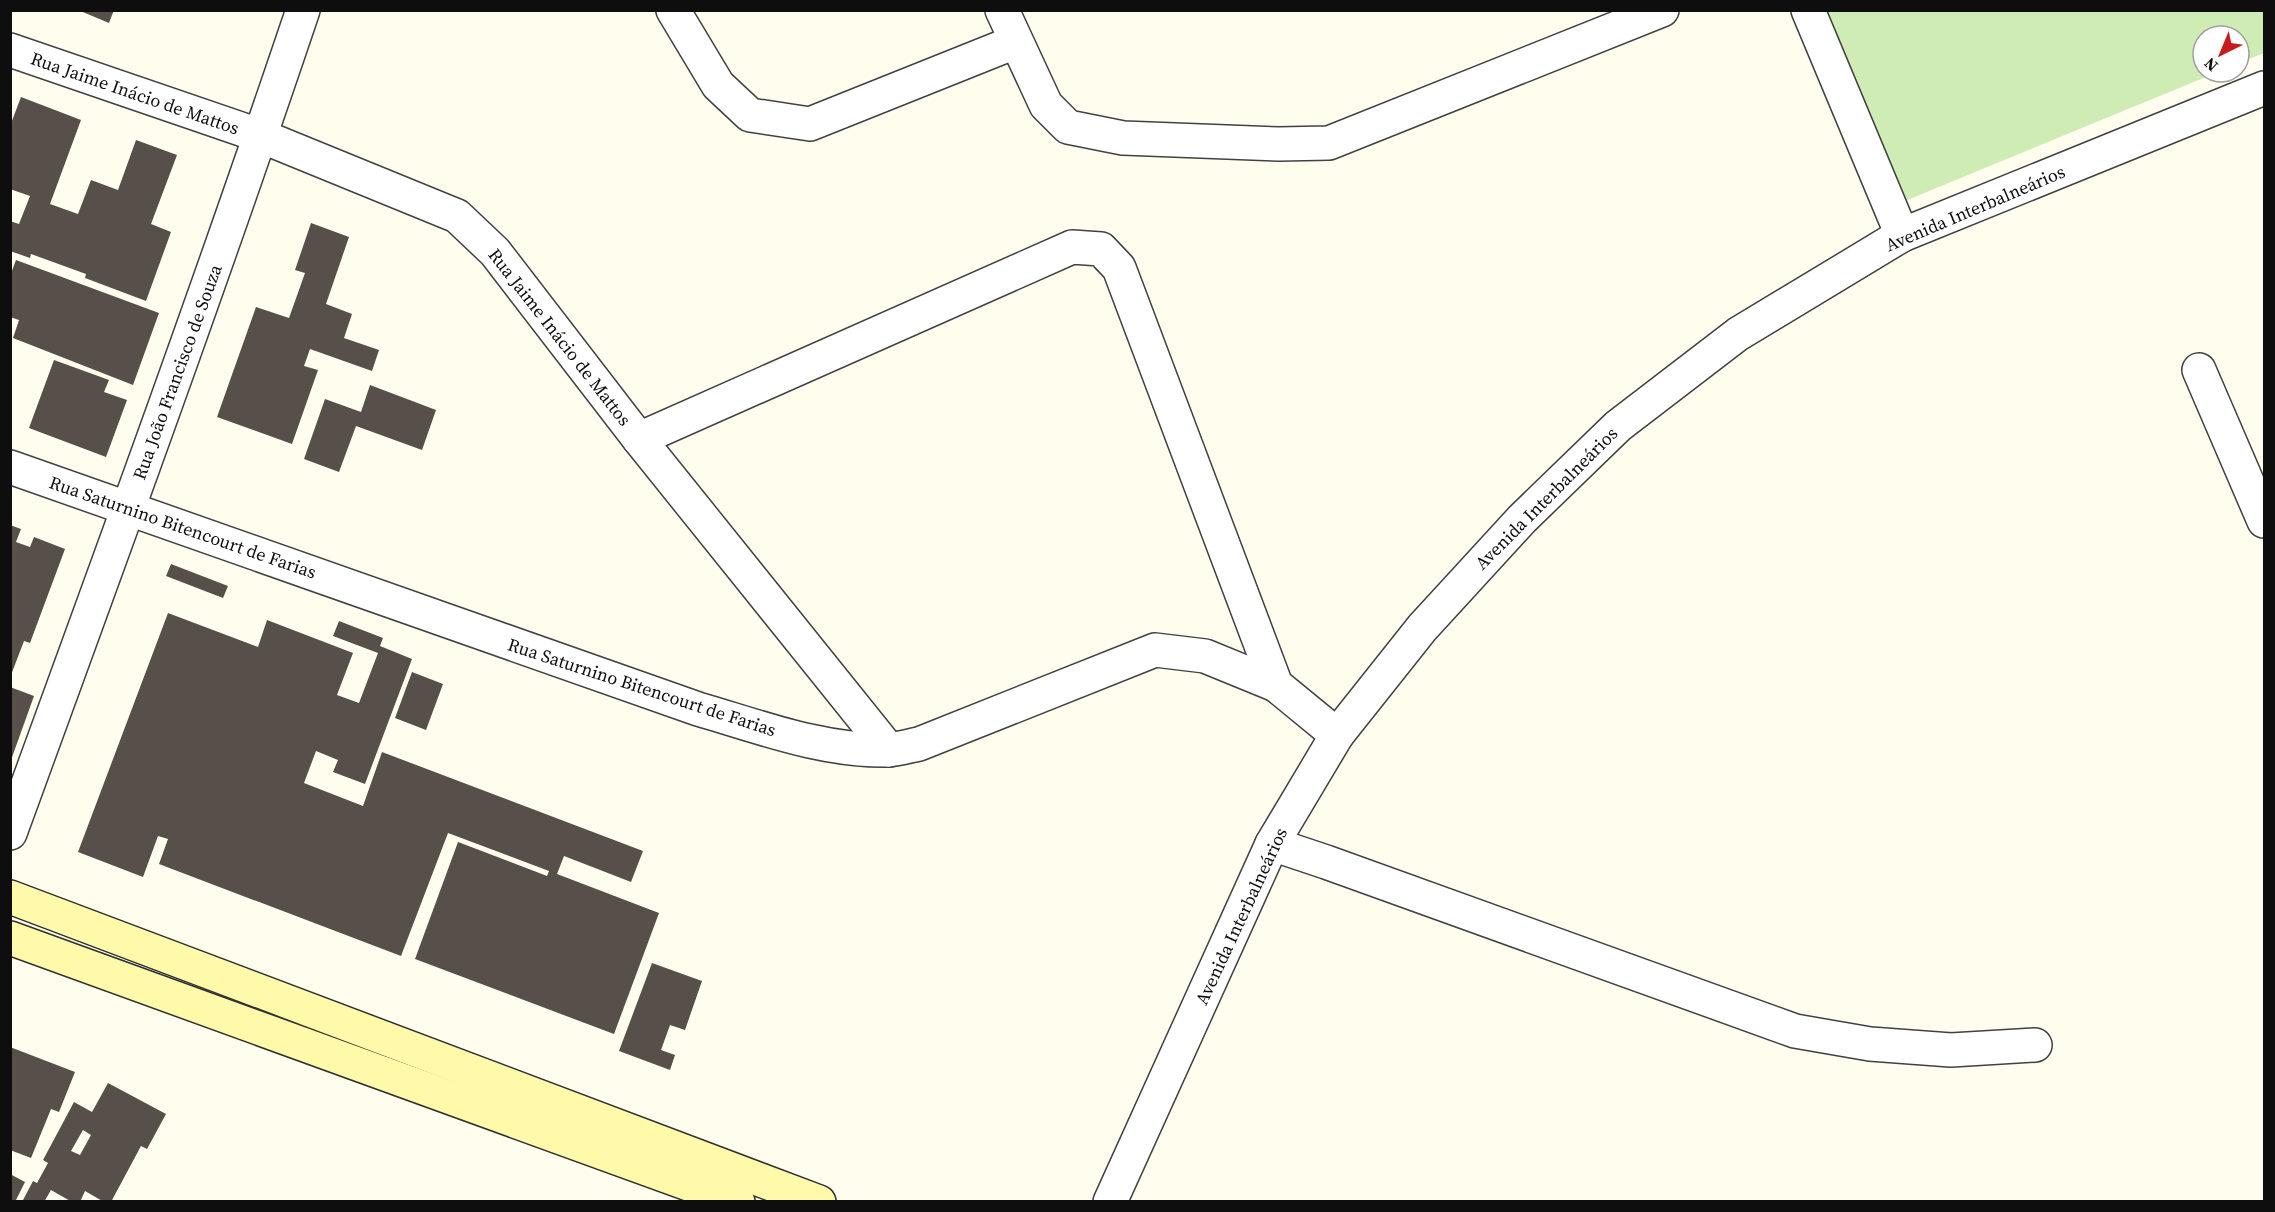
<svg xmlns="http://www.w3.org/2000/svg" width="2275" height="1212" viewBox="0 0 2275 1212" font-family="'Source Serif 4',serif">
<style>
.green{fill:#cfecb5}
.building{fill:#574f49;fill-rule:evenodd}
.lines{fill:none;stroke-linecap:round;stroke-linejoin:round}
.minor-casing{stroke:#414141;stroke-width:36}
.tertiary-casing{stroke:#414141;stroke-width:36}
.secondary-casing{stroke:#303030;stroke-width:36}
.minor{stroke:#fff;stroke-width:33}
.tertiary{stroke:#fff;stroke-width:33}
.secondary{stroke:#fffaa9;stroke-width:33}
.labels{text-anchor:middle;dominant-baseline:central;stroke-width:6;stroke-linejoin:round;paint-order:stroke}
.street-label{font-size:18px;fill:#0e0e0e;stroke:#fff}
</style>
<rect width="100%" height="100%" fill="#fffdee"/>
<!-- green -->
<polygon class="green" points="1828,11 2264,11 2264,53 2239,63 2239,36 2203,36 2203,72 2218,72 1900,203"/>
<!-- building -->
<g class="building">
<polygon points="78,10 114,10 109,23"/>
<polygon points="21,97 81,120 50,204 78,214 91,180 118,190 136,140 177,155 151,224 171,232 146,301 85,278 86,274 31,254 30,258 10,251 10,221 19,224 30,196 10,189 10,126"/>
<polygon points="311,223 349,237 326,304 352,314 344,338 379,350 372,371 310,349 304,366 318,370 292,444 217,417 256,307 289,318 305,273 295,270"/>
<polygon points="16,260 159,313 133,385 13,338 19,320 10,317 10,276"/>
<polygon points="54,360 109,380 104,392 127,400 106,457 29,428"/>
<polygon points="370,385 436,410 422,450 356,426 339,472 304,459 325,399 361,412"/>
<polygon points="10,525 21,529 16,542 30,547 34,537 65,549 30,643 24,641 11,675"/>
<polygon points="171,564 228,586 223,598 166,576"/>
<polygon points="168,613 258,647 267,620 353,653 337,695 359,703 378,653 333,636 339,621 383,638 380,646 412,659 365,784 333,772 338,760 316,751 304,783 363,806 382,752 643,851 631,882 564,856 557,874 659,913 614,1034 415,959 458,842 547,876 549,871 448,833 401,956 159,864 168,839 158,836 143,877 78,852"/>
<polygon points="412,672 443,684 426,730 395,718"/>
<polygon points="10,687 34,696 11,760 10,760"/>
<polygon points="652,963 702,981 685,1030 670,1025 661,1050 675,1055 670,1070 619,1051"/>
<polygon points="10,1047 75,1072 59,1112 51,1109 31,1158 10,1150"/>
<path d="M 108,1083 L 166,1114 L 147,1149 L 141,1146 L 111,1202 L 104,1202 L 85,1191 L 80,1202 L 72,1202 L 51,1190 L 44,1202 L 22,1202 L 33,1181 L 37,1183 L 48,1163 L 43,1160 L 74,1102 L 92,1112 ZM 83,1130 L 91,1135 L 80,1155 L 71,1151 Z"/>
<polygon points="10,1174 25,1182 15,1202 10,1202"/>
</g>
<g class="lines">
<!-- minor casing -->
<g class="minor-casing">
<g id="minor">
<polyline points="673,10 718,85 750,115 810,124 1015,42"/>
<polyline points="1002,10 1046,105 1068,127 1123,138 1279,144 1329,143 1662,10"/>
<polyline points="10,50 261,136 457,216 495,252 639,439 889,750"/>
<polyline points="2199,370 2264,521"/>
<polyline points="639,439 1072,247 1101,249 1119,268 1276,685 1337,735"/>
<path d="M 10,467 L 698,709 C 760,727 822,751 887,750 C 898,749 909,746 919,744 L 1155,650 L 1205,656 L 1276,685"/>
<path d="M 10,833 C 110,559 210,286 303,10"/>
<polyline points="1272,844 1326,862 1795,1031 1870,1044 1951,1050 2035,1045"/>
</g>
</g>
<!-- tertiary casing -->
<g class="tertiary-casing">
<g id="tertiary">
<polyline points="1808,10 1902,235"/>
<polyline points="1110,1202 1272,844 1337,735 1422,628 1522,519 1618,426 1738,334 1902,235 2264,88"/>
</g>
</g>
<!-- secondary casing -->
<g class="secondary-casing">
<g id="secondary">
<polyline points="10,897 819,1202"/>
<polyline points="10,938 738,1202"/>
</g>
</g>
<!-- minor -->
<use href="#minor" class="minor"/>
<!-- tertiary -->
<use href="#tertiary" class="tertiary"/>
<!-- secondary -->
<use href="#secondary" class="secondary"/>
</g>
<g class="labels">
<!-- street labels -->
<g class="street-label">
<text transform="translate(135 93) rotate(19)">Rua Jaime Inácio de Mattos</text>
<text transform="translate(1975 208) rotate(-23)">Avenida Interbalneários</text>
<text transform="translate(560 337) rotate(52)">Rua Jaime Inácio de Mattos</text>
<text transform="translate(177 372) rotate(-70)">Rua João Francisco de Souza</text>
<text transform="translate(1546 498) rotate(-45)">Avenida Interbalneários</text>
<text transform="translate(183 527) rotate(19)">Rua Saturnino Bitencourt de Farias</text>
<text transform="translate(642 687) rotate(18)">Rua Saturnino Bitencourt de Farias</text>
<text transform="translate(1241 916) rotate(-65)">Avenida Interbalneários</text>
</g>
</g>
<!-- border -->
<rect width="2275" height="1212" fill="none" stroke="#0e0e0e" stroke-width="24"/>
<!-- north arrow -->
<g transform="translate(2221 54) rotate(223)"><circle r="28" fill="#ffffff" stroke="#9f9f9f" stroke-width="1.5"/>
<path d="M0-4.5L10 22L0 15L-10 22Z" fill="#c81c1c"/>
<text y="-9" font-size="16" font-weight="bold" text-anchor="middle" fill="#0e0e0e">N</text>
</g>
</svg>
